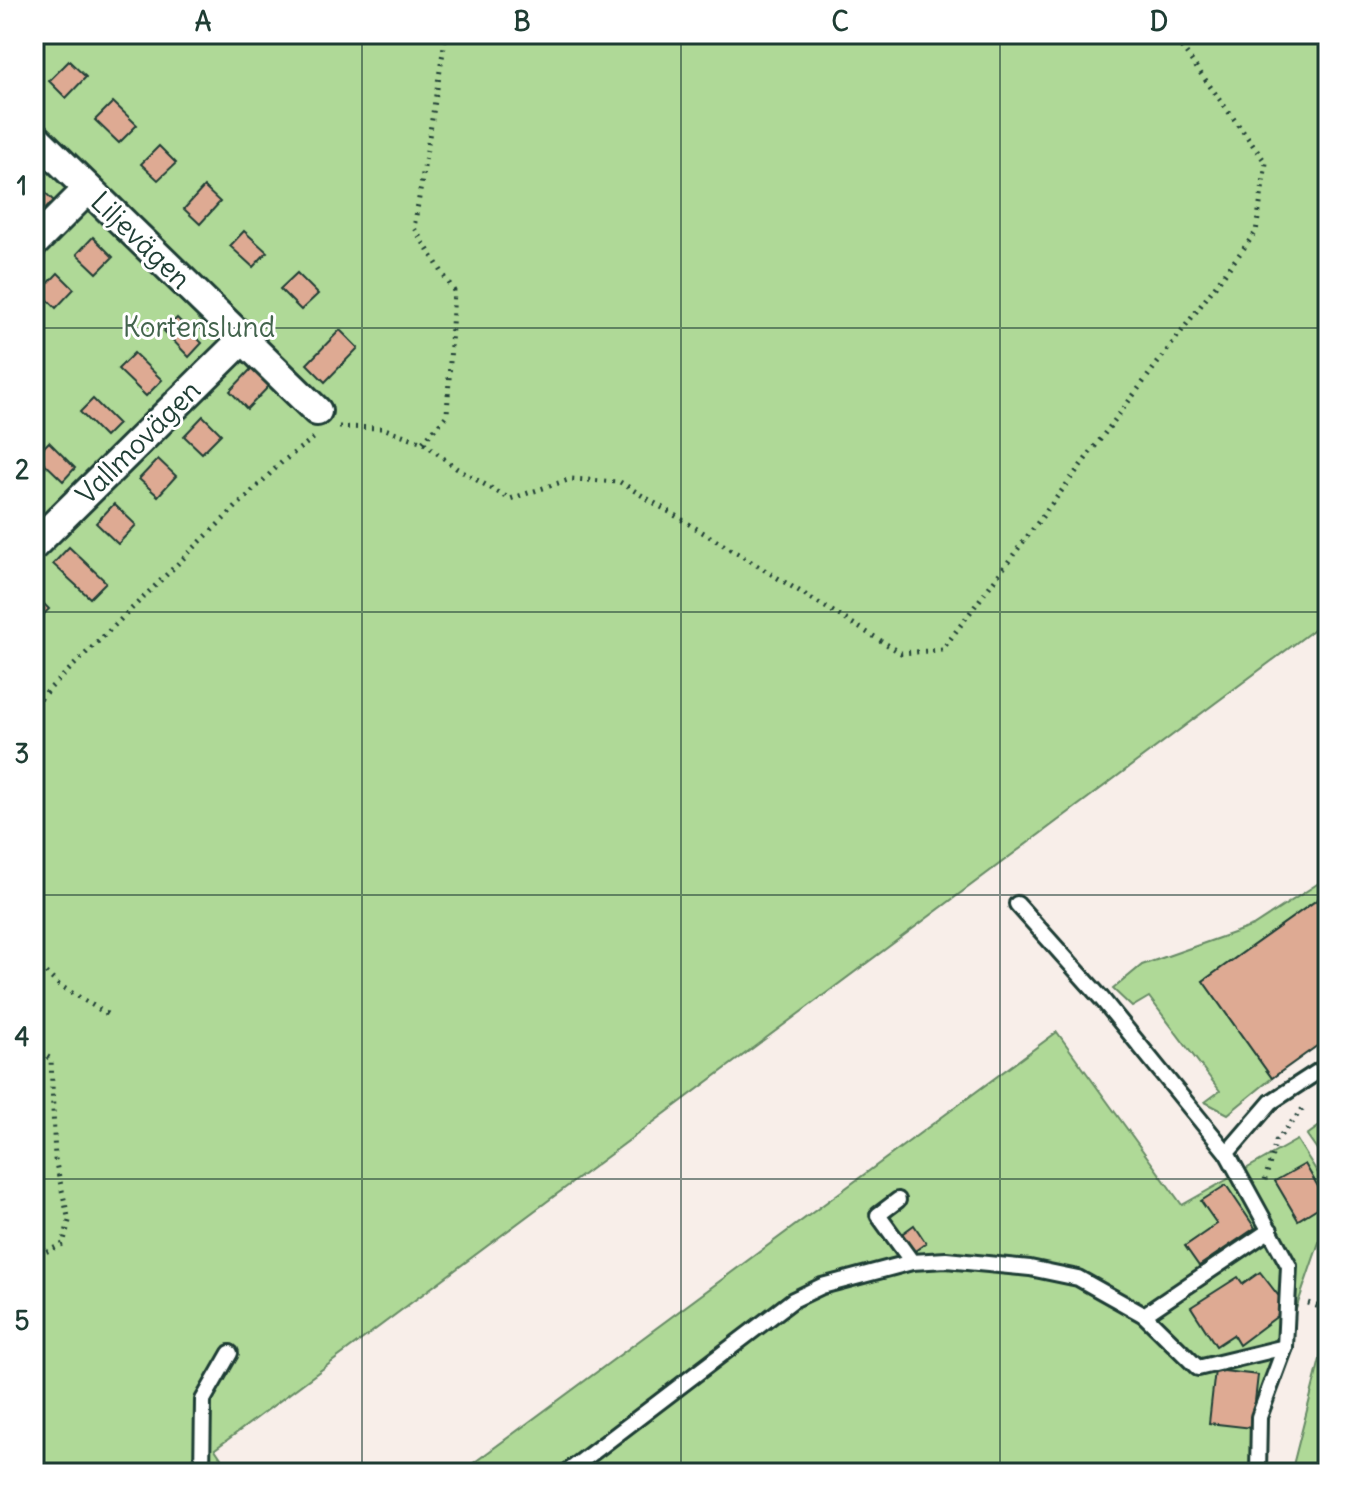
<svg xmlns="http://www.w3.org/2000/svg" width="1362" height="1507" viewBox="0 0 1362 1507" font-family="Delius,sans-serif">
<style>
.green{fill:#afd997;stroke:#678b66;stroke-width:2}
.building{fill:#deaa93;stroke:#1f3d34;stroke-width:2}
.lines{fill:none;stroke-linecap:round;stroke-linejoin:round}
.lane-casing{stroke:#1f3d34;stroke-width:20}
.street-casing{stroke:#1f3d34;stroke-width:34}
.path{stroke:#1f3d34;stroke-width:5;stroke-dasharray:2 6;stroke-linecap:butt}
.lane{stroke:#fff;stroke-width:14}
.street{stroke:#fff;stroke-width:28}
.grid{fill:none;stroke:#1f3d34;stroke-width:2;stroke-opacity:0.55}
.labels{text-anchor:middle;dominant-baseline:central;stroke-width:6;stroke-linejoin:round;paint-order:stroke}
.street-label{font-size:28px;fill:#1f3d34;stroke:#fff}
.park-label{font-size:28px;fill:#43644d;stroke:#fff}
.neatline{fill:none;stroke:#1f3d34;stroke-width:3}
.grid-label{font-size:26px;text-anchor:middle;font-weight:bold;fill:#1f3d34}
</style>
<rect width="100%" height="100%" fill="#f8eee9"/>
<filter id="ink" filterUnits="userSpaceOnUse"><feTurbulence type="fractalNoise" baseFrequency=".0125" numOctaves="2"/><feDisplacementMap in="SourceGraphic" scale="16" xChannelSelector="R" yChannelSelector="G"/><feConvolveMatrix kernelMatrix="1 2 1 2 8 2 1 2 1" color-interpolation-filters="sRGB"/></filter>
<g filter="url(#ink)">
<!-- green -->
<g class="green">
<polygon points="34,34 1328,34 1328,619 215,1449 231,1473 34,1473"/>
<polygon points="1328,877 1328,892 1203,981 1272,1078 1228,1114 1205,1102 1220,1091 1149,997 1132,1007 1113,989 1142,965 1253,926"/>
<polygon points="1057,1032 1182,1205 1297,1140 1328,1189 1328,1216 1259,1417 1259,1473 460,1473"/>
<polygon points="1328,1120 1328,1165 1307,1135"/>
<polygon points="1328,1328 1328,1473 1291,1473"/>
</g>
<!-- building -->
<g class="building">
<polygon points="69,61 86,77 66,98 49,81"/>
<polygon points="113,102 137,125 119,143 95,120"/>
<polygon points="159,146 176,163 158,180 141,164"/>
<polygon points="34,182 55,202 41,217 34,210"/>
<polygon points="204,187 220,202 200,224 184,209"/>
<polygon points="244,231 267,252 253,267 230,246"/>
<polygon points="93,237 113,257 97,273 77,254"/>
<polygon points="58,273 74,289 56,308 40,292"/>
<polygon points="297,273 318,294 301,310 280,289"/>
<polygon points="177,318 202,343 189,357 164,331"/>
<polygon points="340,330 358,348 325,382 307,364"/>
<polygon points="134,353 162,380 146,396 118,369"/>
<polygon points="252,368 270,385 247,409 230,391"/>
<polygon points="93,399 118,424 105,437 80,412"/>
<polygon points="203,416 221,434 202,453 184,436"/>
<polygon points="49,442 75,468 63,481 36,455"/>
<polygon points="158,459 176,476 158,496 139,479"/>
<polygon points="114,504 136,525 118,544 96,523"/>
<polygon points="69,547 106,582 90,598 53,564"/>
<polygon points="34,594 49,609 34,624"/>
<polygon points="1328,892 1328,1038 1272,1078 1203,981"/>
<polygon points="1305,1164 1327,1202 1298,1220 1275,1181"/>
<polygon points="1226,1185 1255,1228 1199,1266 1185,1246 1217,1224 1201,1201"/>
<polygon points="914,1225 926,1243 912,1253 899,1236"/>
<polygon points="1260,1272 1281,1299 1279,1315 1239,1345 1233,1335 1216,1346 1191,1307 1238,1277 1243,1284"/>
<polygon points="1215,1370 1258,1375 1252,1428 1209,1423"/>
</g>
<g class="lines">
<!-- lane casing -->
<g class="lane-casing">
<g id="lane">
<polyline points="1017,904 1102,999 1227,1153"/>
<polyline points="898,1200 878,1215 912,1262"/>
<polyline points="1144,1315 1270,1230"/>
<polyline points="202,1473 203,1400 230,1353"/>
<polyline points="566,1473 793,1300 822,1286 912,1262 946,1260 1030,1268 1078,1278 1144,1315 1198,1368 1285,1347"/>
<polyline points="1258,1473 1259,1417 1285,1347 1289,1266 1227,1153 1271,1102 1328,1065"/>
</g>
</g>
<!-- street casing -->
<g class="street-casing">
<g id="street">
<polyline points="34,136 317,411"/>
<polyline points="34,243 88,189"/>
<polyline points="34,545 243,339"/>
</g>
</g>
<!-- path -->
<g class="path">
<polyline points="339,427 382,428 423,442 456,468 510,499 571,479 620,482 901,653 942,650 1256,232 1266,163 1172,34"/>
<polyline points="423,442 447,415 454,291 414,228 446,34"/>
<polyline points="34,704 282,462 315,437"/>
<polyline points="34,962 59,985 107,1014"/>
<polyline points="34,1048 51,1059 55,1159 69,1221 63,1244 34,1257"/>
<polyline points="1265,1180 1276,1141 1305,1106"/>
<polyline points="1308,1303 1328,1310"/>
</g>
<!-- lane -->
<use href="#lane" class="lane"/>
<!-- street -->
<use href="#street" class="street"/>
</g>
</g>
<!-- grid -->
<path class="grid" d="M 362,34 L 362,1473M 681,34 L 681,1473M 1000,34 L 1000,1473M 34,328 L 1328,328M 34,612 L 1328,612M 34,895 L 1328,895M 34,1179 L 1328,1179"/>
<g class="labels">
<!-- street labels -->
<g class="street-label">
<text transform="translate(141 240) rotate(44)">Liljevägen</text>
<text transform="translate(138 442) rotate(-45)">Vallmovägen</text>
</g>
<!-- park labels -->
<g class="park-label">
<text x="199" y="327">Kortenslund</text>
</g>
</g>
<!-- margin -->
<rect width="1362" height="1507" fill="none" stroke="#fff" stroke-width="88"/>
<rect x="44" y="44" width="1274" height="1419" class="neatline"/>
<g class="grid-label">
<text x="203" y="31">A</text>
<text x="522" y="31">B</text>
<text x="840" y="31">C</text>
<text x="1159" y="31">D</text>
<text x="22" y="195">1</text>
<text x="22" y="479">2</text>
<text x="22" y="763">3</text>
<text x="22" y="1046">4</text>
<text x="22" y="1330">5</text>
</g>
</svg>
